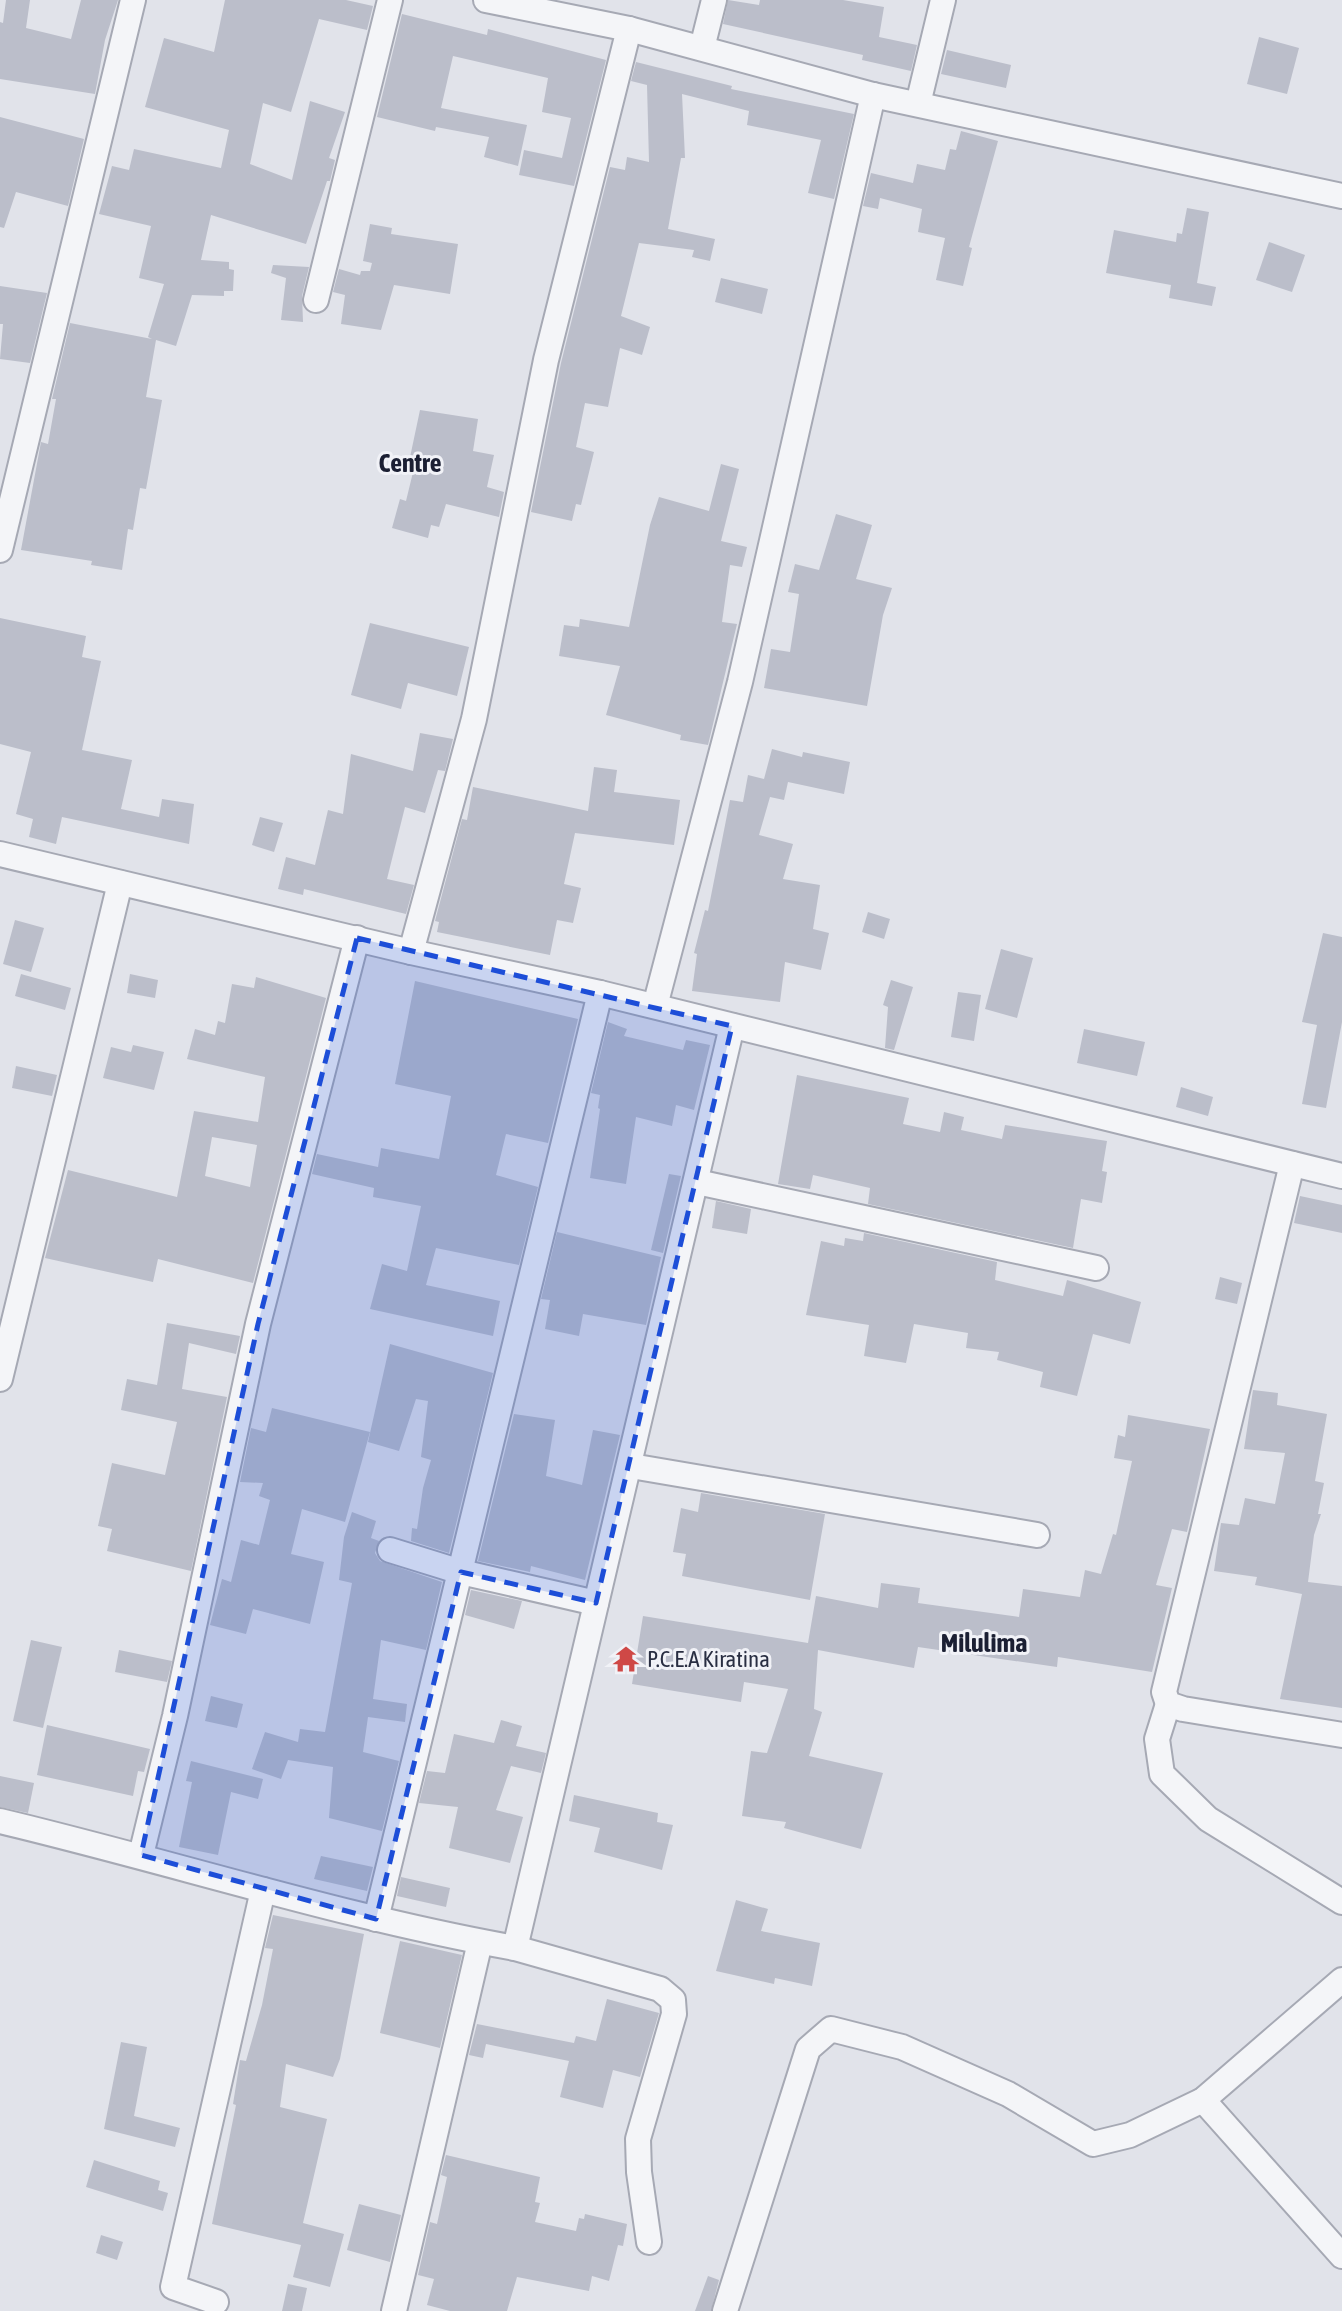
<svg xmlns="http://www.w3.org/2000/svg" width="1342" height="2311" viewBox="0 0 1342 2311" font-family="'Asap Condensed',sans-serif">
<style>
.building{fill:#bbbeca;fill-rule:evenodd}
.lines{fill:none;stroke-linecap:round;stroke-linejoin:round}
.street-casing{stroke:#a6a9b4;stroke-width:28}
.street{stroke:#f4f5f8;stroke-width:24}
.marked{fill:#1d4ed8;fill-opacity:0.2;stroke:#1d4ed8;stroke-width:5;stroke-dasharray:14 9;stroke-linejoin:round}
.labels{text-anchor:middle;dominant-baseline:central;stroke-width:6;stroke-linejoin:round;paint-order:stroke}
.poi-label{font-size:23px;fill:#292e42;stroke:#f1f2f7;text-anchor:start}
.quarter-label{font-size:26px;font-weight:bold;fill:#1b1f33;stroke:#f1f2f7}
</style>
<rect width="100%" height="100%" fill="#e1e3ea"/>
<!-- building -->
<g class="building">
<polygon points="6,0 30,0 26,28 71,39 81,0 118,0 105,40 95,94 0,79 0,22 3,23"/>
<polygon points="225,0 346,0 373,6 367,30 319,19 291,112 263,103 250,164 292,180 310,101 345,112 329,158 335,160 330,181 327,181 306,244 211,215 201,260 229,262 229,269 234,270 233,291 224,291 224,296 192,295 176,346 156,340 146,397 162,400 146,489 140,488 133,530 128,529 122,570 91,565 92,561 21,550 41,442 48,444 56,399 52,399 70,323 152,339 148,337 164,284 139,278 151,226 99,214 112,166 129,170 134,149 221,168 229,130 145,107 164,38 214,52"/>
<polygon points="728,0 759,5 760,0 843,0 884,7 879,37 917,45 911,71 862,60 863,55 723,24"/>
<polygon points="402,14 487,35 488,29 606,60 574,186 519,175 524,150 562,158 571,118 542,112 548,78 453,56 441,108 527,125 518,166 484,157 489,137 436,127 435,131 377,117"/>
<polygon points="1259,37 1299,48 1287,94 1247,84"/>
<polygon points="947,50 1011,65 1006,88 941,74"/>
<polygon points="636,62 732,86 731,89 854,114 834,199 808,193 821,140 747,125 749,111 682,94 685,158 681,158 668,229 715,239 710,261 692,257 694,250 639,243 621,316 650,327 642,355 620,348 608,407 585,403 576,447 594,452 581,505 576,504 572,521 531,512 561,363 610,167 625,170 627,157 649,162 647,85 631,81"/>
<polygon points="0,117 84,139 68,206 16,192 4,228 0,227"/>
<polygon points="961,131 998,141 969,247 972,248 963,286 936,280 945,238 918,232 922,209 880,198 878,209 863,206 871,173 913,183 917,164 945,170 950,149 956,150"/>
<polygon points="1187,208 1209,212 1197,283 1216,287 1212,306 1169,298 1171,285 1106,273 1114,230 1176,242 1177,233 1182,234"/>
<polygon points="370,224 392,228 391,234 458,244 450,294 394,285 381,330 341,324 345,295 333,292 339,269 360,275 361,271 370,271 372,263 363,261"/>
<polygon points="1269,242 1305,255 1292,292 1256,280"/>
<polygon points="273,265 309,267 302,296 303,322 281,320 286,278 271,273"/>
<polygon points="721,278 768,289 762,314 715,302"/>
<polygon points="0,286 47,293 30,363 0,359 3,324 0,324"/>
<polygon points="420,410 478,419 473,451 494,455 487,487 504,492 499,517 446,504 439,527 431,525 428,538 392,528 400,499 406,501 415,464 409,462"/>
<polygon points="721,464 739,469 721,541 747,547 742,567 730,565 722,622 737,624 708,745 680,740 681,735 606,715 620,666 559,656 564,625 579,627 580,619 629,627 650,525 659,497 709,511"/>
<polygon points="836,514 872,525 856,579 892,588 883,615 867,706 764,688 771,649 790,652 799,594 788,592 795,564 819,570"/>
<polygon points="0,618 86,636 82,657 101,661 82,750 132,760 121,809 159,817 162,799 194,804 189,844 62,817 56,844 29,837 33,819 16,814 31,752 0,744"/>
<polygon points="370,623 469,647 457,696 408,683 401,709 351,695"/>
<polygon points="420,733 453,739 445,771 438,770 425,813 405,807 387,879 414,885 406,914 304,889 303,895 278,889 286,857 315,865 328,810 343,814 351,754 413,771"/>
<polygon points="772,749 802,757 803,752 850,762 844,794 788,782 784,800 770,797 759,835 793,844 783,879 820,885 813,929 829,933 821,970 785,962 780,1002 692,991 697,954 694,953 705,910 708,911 730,800 743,802 748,775 764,779"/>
<polygon points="594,767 617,770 614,792 680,800 674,845 575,833 564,884 581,888 573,923 557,920 550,955 437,932 439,922 435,921 462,819 467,820 473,787 588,811"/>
<polygon points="260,817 283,823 274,852 252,845"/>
<polygon points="868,912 890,919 884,939 862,932"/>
<polygon points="15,920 44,928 31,972 3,964"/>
<polygon points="1323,933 1342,937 1342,1022 1326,1108 1302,1104 1317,1025 1302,1022"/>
<polygon points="1001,949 1033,958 1017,1018 985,1009"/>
<polygon points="21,974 71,988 65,1010 15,996"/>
<polygon points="130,974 158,980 155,998 127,993"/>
<path d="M 256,977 L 326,998 L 253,1283 L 158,1259 L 153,1282 L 45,1258 L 68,1170 L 177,1197 L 194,1111 L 258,1122 L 265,1077 L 187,1059 L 195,1029 L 215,1035 L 218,1021 L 225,1023 L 232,984 L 254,988 ZM 212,1137 L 257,1145 L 250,1187 L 205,1176 Z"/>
<polygon points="891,980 913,987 894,1050 885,1048 888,1007 883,1005"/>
<polygon points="415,981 578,1019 548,1143 506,1134 496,1175 538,1187 519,1265 436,1248 426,1285 500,1301 493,1336 370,1309 382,1264 407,1271 421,1206 373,1197 374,1188 312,1174 317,1154 378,1167 381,1148 439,1159 451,1096 395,1084"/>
<polygon points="958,992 981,995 974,1041 951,1037"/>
<polygon points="608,1022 627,1029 624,1036 683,1050 686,1040 710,1045 694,1110 676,1105 672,1126 636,1117 626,1184 590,1178 600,1109 598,1108 600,1095 591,1093"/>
<polygon points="1084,1029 1145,1042 1137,1076 1077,1063"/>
<polygon points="133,1045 164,1052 154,1090 103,1078 111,1047 131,1052"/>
<polygon points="16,1066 57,1075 52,1096 12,1088"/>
<polygon points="797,1075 909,1098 903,1124 940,1132 944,1112 964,1117 961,1130 1002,1139 1005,1125 1107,1141 1102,1171 1107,1172 1102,1203 1081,1199 1073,1248 868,1204 870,1188 813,1175 810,1189 778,1184"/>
<polygon points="1181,1087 1213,1097 1208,1116 1176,1107"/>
<polygon points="669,1174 681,1176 663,1253 651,1250"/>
<polygon points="1300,1196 1342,1205 1342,1233 1294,1223"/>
<polygon points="716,1201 751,1209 747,1234 712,1228"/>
<polygon points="557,1232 661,1257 646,1325 583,1314 579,1336 545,1329 550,1300 541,1299"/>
<polygon points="864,1233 997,1262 995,1280 1063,1296 1067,1280 1141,1302 1130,1344 1093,1334 1077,1396 1040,1387 1043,1372 997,1360 999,1352 966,1348 968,1333 914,1324 906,1363 864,1356 869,1325 806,1315 821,1241 844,1246 845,1238 863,1241"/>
<polygon points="1220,1277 1242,1283 1237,1304 1215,1299"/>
<polygon points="167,1323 240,1336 236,1354 189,1343 182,1389 227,1397 191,1571 107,1551 112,1529 98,1526 112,1463 165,1475 177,1422 121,1410 127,1379 157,1385"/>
<polygon points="390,1344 493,1373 449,1553 411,1541 412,1528 417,1529 423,1488 431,1460 421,1457 428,1401 416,1399 399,1451 368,1442"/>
<polygon points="1253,1390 1278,1393 1277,1405 1327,1414 1315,1481 1324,1483 1318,1514 1321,1514 1314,1535 1308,1582 1342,1586 1342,1708 1280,1699 1302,1594 1255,1585 1257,1577 1214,1571 1221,1523 1239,1525 1245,1498 1275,1504 1285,1453 1244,1449"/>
<polygon points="272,1408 370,1432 345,1522 302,1509 291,1554 324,1562 310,1624 253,1609 246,1634 210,1625 222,1579 231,1582 241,1540 259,1545 270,1500 259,1496 263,1483 240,1482 251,1428 266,1432"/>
<polygon points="514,1414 555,1420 546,1476 582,1485 593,1430 620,1435 585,1580 531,1566 530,1572 478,1561"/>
<polygon points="1128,1415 1210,1429 1187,1532 1172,1529 1156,1585 1172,1588 1152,1672 1058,1657 1057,1667 918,1647 914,1668 818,1650 814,1709 822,1712 809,1756 883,1773 861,1849 784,1828 786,1822 742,1816 751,1751 767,1753 788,1689 744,1682 741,1702 632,1684 643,1616 808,1643 816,1596 878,1608 881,1583 920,1588 918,1603 1019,1617 1023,1589 1080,1597 1085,1570 1101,1574 1113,1534 1116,1535 1132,1461 1114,1458 1118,1435 1125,1437"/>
<polygon points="701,1493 825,1514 810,1600 682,1576 686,1554 673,1552 681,1508 698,1512"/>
<polygon points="352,1512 376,1521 371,1538 379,1541 375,1553 380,1561 442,1582 426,1650 381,1640 373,1699 407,1704 405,1722 368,1717 363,1752 399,1761 382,1831 329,1818 333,1767 288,1760 281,1779 252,1769 265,1732 298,1742 300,1729 325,1732 352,1583 339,1580 344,1537"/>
<polygon points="471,1590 522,1601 514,1629 465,1615"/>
<polygon points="31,1640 62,1647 43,1728 13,1721"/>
<polygon points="119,1650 172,1661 167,1682 115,1672"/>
<polygon points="211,1696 243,1704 237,1728 205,1721"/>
<polygon points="501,1720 522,1726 516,1746 546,1753 541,1773 511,1766 496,1810 523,1817 510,1863 449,1848 458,1807 419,1803 427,1771 445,1773 454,1734 494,1743"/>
<polygon points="47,1725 150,1749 144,1772 138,1771 133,1796 37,1775"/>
<polygon points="191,1761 263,1779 258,1799 231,1792 218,1855 179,1847 192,1782 186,1781"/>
<polygon points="0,1776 34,1783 28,1813 0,1807"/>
<polygon points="574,1795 658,1813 657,1822 673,1825 662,1870 594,1852 600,1828 569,1821"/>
<polygon points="321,1856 373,1867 367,1891 314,1879"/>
<polygon points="401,1877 450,1888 446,1907 397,1896"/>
<polygon points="736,1900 768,1909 761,1931 820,1943 812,1986 775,1978 774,1984 716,1971"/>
<polygon points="273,1915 364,1934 340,2059 333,2077 286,2064 280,2107 327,2119 303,2223 344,2234 330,2287 293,2277 301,2245 212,2224 236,2105 233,2104 240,2060 246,2061 262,2005 273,1949 265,1948"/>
<polygon points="400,1941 462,1955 440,2048 380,2033"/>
<polygon points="607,1999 659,2013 640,2077 613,2070 603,2108 560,2097 569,2061 486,2044 483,2058 469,2055 477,2024 574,2043 576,2036 596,2041"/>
<polygon points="121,2042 147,2047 134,2116 180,2128 175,2147 104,2129"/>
<polygon points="446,2155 540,2177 535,2202 540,2203 535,2222 576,2231 579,2218 584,2219 585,2214 627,2224 623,2246 618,2245 609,2281 592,2276 589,2291 517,2277 507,2311 450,2311 427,2305 434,2279 418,2275 430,2222 437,2224 447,2177 441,2175"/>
<polygon points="94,2160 160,2181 158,2190 168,2193 163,2211 86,2187"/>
<polygon points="359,2204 401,2215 390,2262 347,2250"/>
<polygon points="101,2235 123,2242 117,2260 96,2253"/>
<polygon points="708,2276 719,2280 711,2311 695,2311"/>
<polygon points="288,2284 307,2288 302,2311 282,2311"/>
</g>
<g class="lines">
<!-- street casing -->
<g class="street-casing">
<g id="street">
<polyline points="486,0 629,29 873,95 1342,196"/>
<polyline points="702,48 714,0"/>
<polyline points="918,104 943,0"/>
<polyline points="316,300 390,0"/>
<polyline points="0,550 133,0"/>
<polyline points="0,854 411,952 600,993 1342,1176"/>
<polyline points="411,952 474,719 546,360 629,29"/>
<polyline points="655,1006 740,682 873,95"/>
<polyline points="1292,1164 1164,1692 1168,1704 1183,1709 1342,1735"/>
<polyline points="697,1182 1096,1268"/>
<polyline points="0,1379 120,883"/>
<polyline points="631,1466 1037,1535"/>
<polyline points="390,1550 461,1572 596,1603"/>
<polyline points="1168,1704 1157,1739 1162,1774 1208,1819 1342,1902"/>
<path d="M 0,1821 C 172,1862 341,1917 515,1948 L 732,1026"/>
<polyline points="141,1855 175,1716 258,1324 357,938"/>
<polyline points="376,1919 600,993"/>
<polyline points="515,1948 660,1989 673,2000 674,2014 638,2139 639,2172 649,2242"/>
<polyline points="1203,2100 1342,2256"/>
<polyline points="216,2302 173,2287 263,1890"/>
<polyline points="394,2311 480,1942"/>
<polyline points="725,2311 808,2049 831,2029 902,2047 1008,2094 1093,2144 1130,2135 1203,2100 1342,1980"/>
</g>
</g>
<!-- street -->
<use href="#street" class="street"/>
</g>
<!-- marked area -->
<path class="marked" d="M 357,938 L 732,1026 L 596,1603 L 461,1572 L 376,1919 L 141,1855 L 258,1324 Z"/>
<!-- icons -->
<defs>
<g id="temple-bare" transform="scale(2.1)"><path d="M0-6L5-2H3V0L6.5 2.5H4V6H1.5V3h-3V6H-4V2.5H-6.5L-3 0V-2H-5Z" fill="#cf4846" stroke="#f1f2f7" stroke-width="2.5" paint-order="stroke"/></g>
</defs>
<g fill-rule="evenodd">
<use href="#temple-bare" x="626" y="1659"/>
</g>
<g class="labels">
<!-- poi labels -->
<g class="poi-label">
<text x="647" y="1659">P.C.E.A Kiratina</text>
</g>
<!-- quarter labels -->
<g class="quarter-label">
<text x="410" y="463">Centre</text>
<text x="984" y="1643">Milulima</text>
</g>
</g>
</svg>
